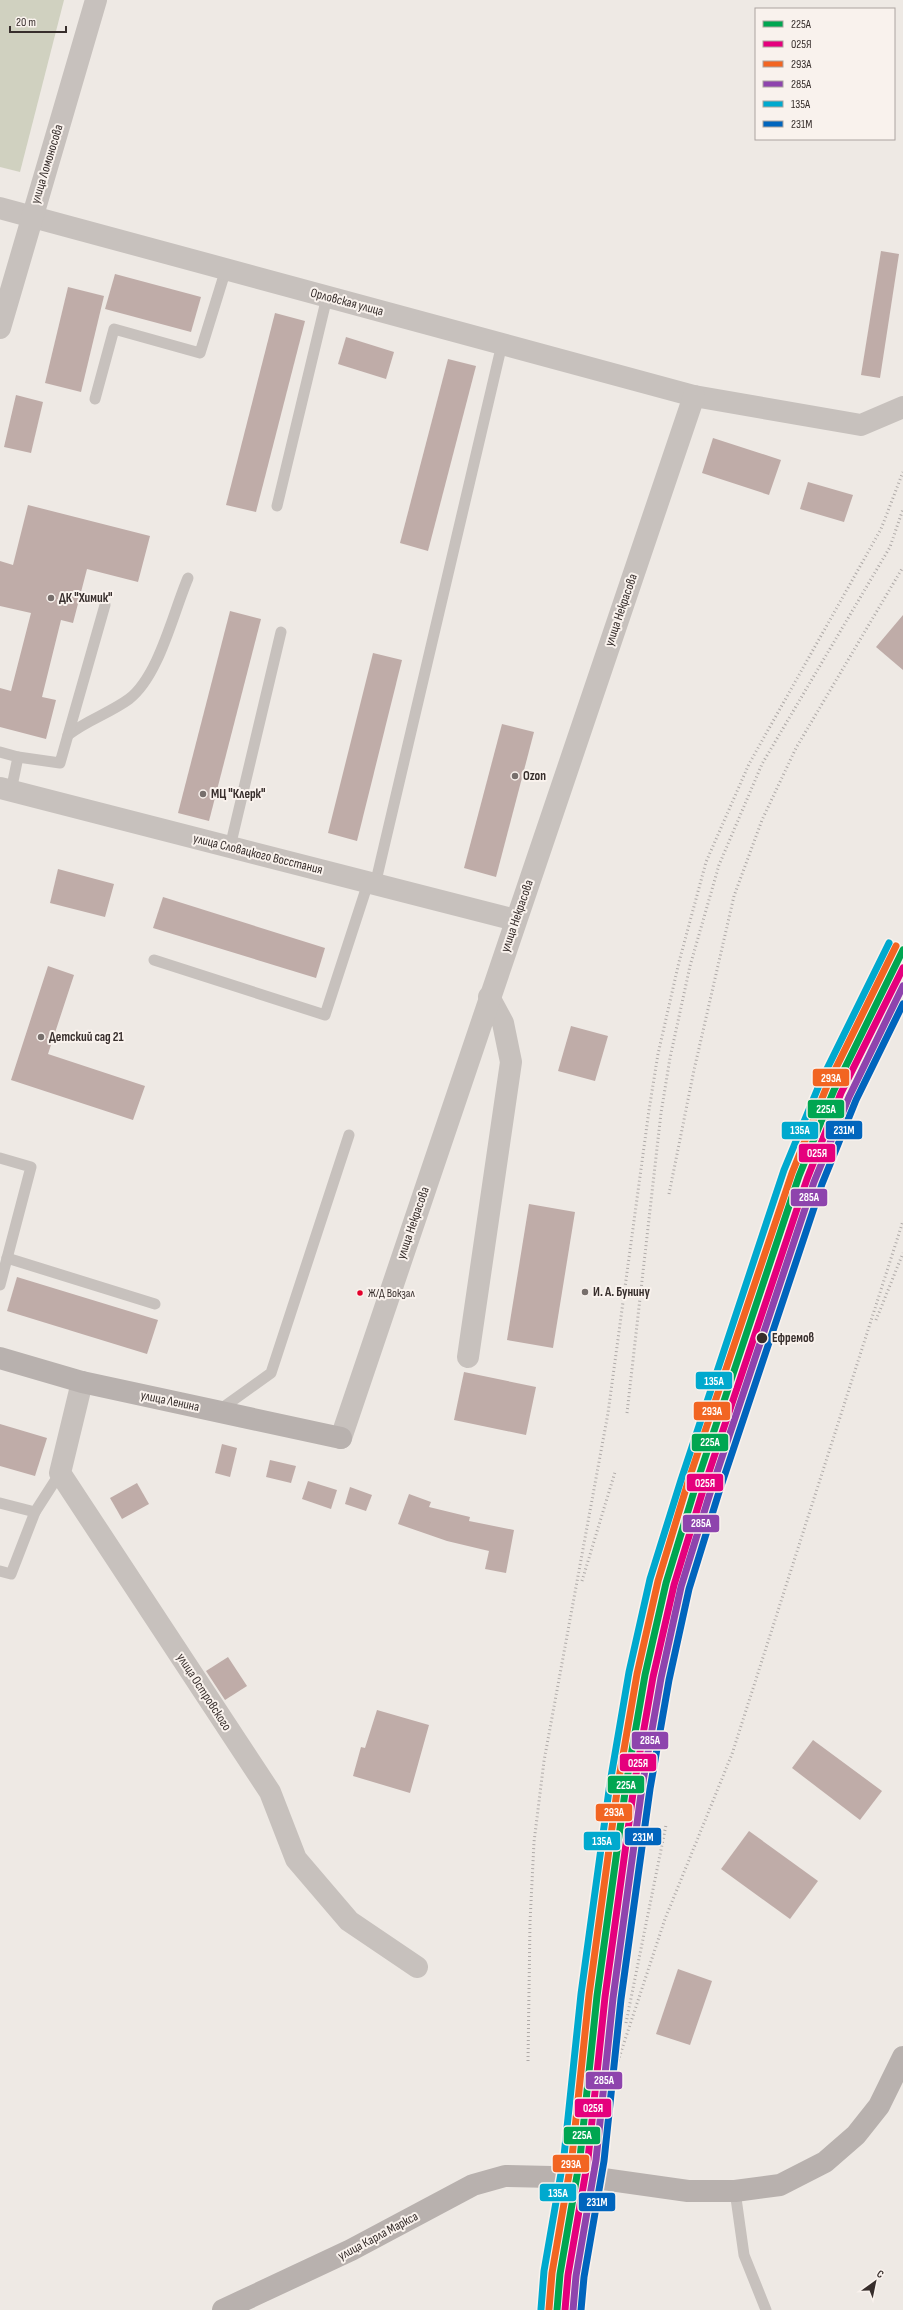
<svg xmlns="http://www.w3.org/2000/svg" width="903" height="2310" viewBox="0 0 903 2310" font-family="'Sofia Sans Condensed',sans-serif">
<style>
.green{fill:#d0d1c0}
.building{fill:#bfaca8}
.lines{fill:none;stroke-linecap:round;stroke-linejoin:round}
.lane{stroke:#c7c1bd;stroke-width:11}
.street{stroke:#c7c1bd;stroke-width:22}
.secondary{stroke:#b8b1ae;stroke-width:22}
.rail{stroke:#afaaa8;stroke-width:3;stroke-dasharray:1 3;stroke-linecap:butt}
.rail-1-casing{stroke:#f9f2ed;stroke-width:10}
.rail-2-casing{stroke:#f9f2ed;stroke-width:10}
.rail-3-casing{stroke:#f9f2ed;stroke-width:10}
.rail-4-casing{stroke:#f9f2ed;stroke-width:10}
.rail-5-casing{stroke:#f9f2ed;stroke-width:10}
.rail-6-casing{stroke:#f9f2ed;stroke-width:10}
.rail-1{stroke:#00a651;stroke-width:7}
.rail-2{stroke:#e5007d;stroke-width:7}
.rail-3{stroke:#f26522;stroke-width:7}
.rail-4{stroke:#8e44ad;stroke-width:7}
.rail-5{stroke:#00a9ce;stroke-width:7}
.rail-6{stroke:#0065bd;stroke-width:7}
.poi-dot{fill:#776f6c;stroke:#f9f2ed;stroke-width:1.5}
.bus-dot{fill:#e4002b;stroke:#f9f2ed;stroke-width:1.5}
.stop-dot{fill:#372e2c;stroke:#f9f2ed;stroke-width:1.5}
.labels{text-anchor:middle;dominant-baseline:central;stroke-width:4;stroke-linejoin:round;paint-order:stroke}
.bus-label{font-size:12px;fill:#372e2c;stroke:#f9f2ed;text-anchor:start}
.street-label{font-size:13px;fill:#372e2c;stroke:#f9f2ed}
.poi-label{font-size:13px;font-weight:bold;fill:#372e2c;stroke:#f9f2ed;text-anchor:start}
.stop-label{font-size:13px;font-weight:bold;fill:#372e2c;stroke:#f9f2ed;text-anchor:start}
.line-badge{stroke:#f9f2ed;stroke-width:1.5}
.badge-label{font-size:11px;text-anchor:middle;font-weight:bold;fill:#fff}
</style>
<rect width="100%" height="100%" fill="#eee9e4"/>
<!-- green -->
<polygon class="green" points="0,0 64,0 20,172 0,167"/>
<!-- building -->
<g class="building">
<polygon points="881,251 899,254 880,378 861,375"/>
<polygon points="115,274 201,297 191,332 105,309"/>
<polygon points="68,287 104,296 81,392 45,383"/>
<polygon points="275,313 305,321 256,512 226,505"/>
<polygon points="346,337 394,352 386,379 338,364"/>
<polygon points="448,359 476,366 428,551 400,543"/>
<polygon points="16,395 43,402 31,453 4,447"/>
<polygon points="713,438 781,460 769,495 702,473"/>
<polygon points="808,482 853,495 844,522 800,509"/>
<polygon points="28,505 150,536 138,582 87,569 73,623 61,620 42,697 56,700 46,739 0,727 0,688 11,691 31,613 0,606 0,561 13,565"/>
<polygon points="230,611 261,619 209,821 178,813"/>
<polygon points="903,615 903,670 876,647"/>
<polygon points="373,653 402,660 357,841 328,833"/>
<polygon points="502,724 534,732 496,877 464,868"/>
<polygon points="58,869 114,884 105,917 50,903"/>
<polygon points="163,897 325,948 316,978 153,928"/>
<polygon points="48,966 74,975 48,1054 145,1086 133,1120 11,1080"/>
<polygon points="571,1026 608,1036 595,1081 558,1071"/>
<polygon points="529,1204 575,1212 553,1348 507,1340"/>
<polygon points="17,1277 158,1320 147,1354 7,1311"/>
<polygon points="464,1372 536,1387 526,1435 454,1420"/>
<polygon points="0,1424 47,1438 35,1476 0,1466"/>
<polygon points="222,1444 237,1448 230,1477 215,1473"/>
<polygon points="270,1460 296,1466 291,1483 266,1477"/>
<polygon points="308,1481 337,1490 331,1509 302,1499"/>
<polygon points="137,1483 149,1504 122,1519 110,1498"/>
<polygon points="350,1487 372,1495 366,1511 345,1504"/>
<polygon points="409,1494 431,1502 429,1507 470,1517 469,1521 514,1530 506,1573 485,1569 489,1551 447,1541 398,1524"/>
<polygon points="228,1657 247,1686 225,1700 206,1671"/>
<polygon points="377,1710 429,1725 410,1793 353,1776 361,1747 365,1748"/>
<polygon points="813,1740 882,1791 860,1820 792,1768"/>
<polygon points="749,1831 818,1881 790,1919 721,1869"/>
<polygon points="678,1969 712,1981 690,2045 656,2034"/>
</g>
<g class="lines">
<!-- lane -->
<g class="lane">
<polyline points="95,399 114,329 200,353 226,269"/>
<polyline points="277,506 327,297"/>
<path d="M 68,735 C 87,720 110,713 129,699 C 159,676 173,613 188,578"/>
<polyline points="0,752 18,757 11,791"/>
<polyline points="18,757 60,763 105,605"/>
<polyline points="230,847 281,632"/>
<polyline points="375,885 502,344"/>
<polyline points="154,960 325,1015 368,883"/>
<polyline points="0,1158 31,1167 0,1285"/>
<polyline points="7,1258 155,1304"/>
<polyline points="218,1411 271,1373 349,1135"/>
<polyline points="0,1503 35,1512 60,1473"/>
<polyline points="0,1571 11,1574 35,1512"/>
<polyline points="735,2191 744,2255 766,2310"/>
</g>
<!-- street -->
<g class="street">
<polyline points="0,208 694,396 861,425 903,407"/>
<polyline points="0,328 96,0"/>
<polyline points="0,788 515,920"/>
<polyline points="468,1357 511,1062 503,1023 489,997"/>
<polyline points="82,1382 60,1473 270,1792 296,1859 349,1921 417,1967"/>
<polyline points="341,1438 694,396"/>
</g>
<!-- secondary -->
<g class="secondary">
<polyline points="0,1358 82,1382 341,1438"/>
<polyline points="223,2310 351,2250 473,2185 505,2176 596,2178 688,2191 735,2191 780,2185 825,2162 856,2135 879,2106 903,2057"/>
</g>
<!-- rail -->
<g class="rail">
<polyline points="669,1194 694,1070 734,896 762,820 796,748 903,567"/>
<polyline points="876,1320 903,1253"/>
<polyline points="627,1413 661,1113 670,1058 690,966 719,865 762,764 890,547 903,509"/>
<polyline points="582,1581 615,1472"/>
<polyline points="626,2023 666,1825"/>
<polyline points="528,2061 530,1922 534,1842 544,1761 608,1413 649,1110 658,1054 679,962 706,862 749,764 881,529 903,472"/>
<polyline points="618,2061 665,1919 732,1754 903,1221"/>
<polyline points="603,2130 619,2056"/>
<polyline points="540,2310 552,2220 561,2177 586,1946"/>
</g>
<!-- rail-1 casing -->
<g class="rail-1-casing">
<polyline id="rail-1" points="557,2310 560,2274 580,2158 597,1996 626,1785 645,1675 666,1583 696,1485 799,1176 834,1090 903,950"/>
</g>
<!-- rail-2 casing -->
<g class="rail-2-casing">
<polyline id="rail-2" points="565,2310 568,2275 588,2159 605,1997 634,1786 653,1677 674,1585 704,1487 807,1179 841,1093 903,968"/>
</g>
<!-- rail-3 casing -->
<g class="rail-3-casing">
<polyline id="rail-3" points="549,2309 552,2273 572,2157 589,1995 618,1784 637,1674 658,1581 688,1482 792,1173 827,1086 896,946"/>
</g>
<!-- rail-4 casing -->
<g class="rail-4-casing">
<polyline id="rail-4" points="573,2310 576,2276 596,2160 613,1998 642,1787 661,1678 681,1587 711,1490 814,1182 849,1097 903,986"/>
</g>
<!-- rail-5 casing -->
<g class="rail-5-casing">
<polyline id="rail-5" points="541,2309 544,2271 564,2156 581,1994 610,1783 629,1672 650,1579 681,1480 784,1170 820,1083 889,943"/>
</g>
<!-- rail-6 casing -->
<g class="rail-6-casing">
<polyline id="rail-6" points="581,2310 584,2277 604,2161 621,1999 650,1789 669,1680 689,1589 719,1492 822,1184 856,1100 903,1004"/>
</g>
<!-- rail-1 -->
<use href="#rail-1" class="rail-1"/>
<!-- rail-2 -->
<use href="#rail-2" class="rail-2"/>
<!-- rail-3 -->
<use href="#rail-3" class="rail-3"/>
<!-- rail-4 -->
<use href="#rail-4" class="rail-4"/>
<!-- rail-5 -->
<use href="#rail-5" class="rail-5"/>
<!-- rail-6 -->
<use href="#rail-6" class="rail-6"/>
</g>
<!-- markers -->
<g class="poi-dot">
<circle cx="51" cy="598" r="4"/>
<circle cx="515" cy="776" r="4"/>
<circle cx="203" cy="794" r="4"/>
<circle cx="41" cy="1037" r="4"/>
<circle cx="585" cy="1292" r="4"/>
</g>
<circle class="bus-dot" cx="360" cy="1293" r="3.5"/>
<circle class="stop-dot" cx="762" cy="1338" r="6"/>
<g class="labels">
<!-- bus labels -->
<g class="bus-label">
<text x="368" y="1293">Ж/Д Вокзал</text>
</g>
<!-- street labels -->
<g class="street-label">
<text transform="translate(47 164) rotate(-73)">улица Ломоносова</text>
<text transform="translate(347 302) rotate(15)">Орловская улица</text>
<text transform="translate(621 610) rotate(-71)">улица Некрасова</text>
<text transform="translate(258 854) rotate(14)">улица Словацкого Восстания</text>
<text transform="translate(517 916) rotate(-71)">улица Некрасова</text>
<text transform="translate(413 1223) rotate(-71)">улица Некрасова</text>
<text transform="translate(170 1401) rotate(12)">улица Ленина</text>
<text transform="translate(204 1692) rotate(57)">улица Островского</text>
<text transform="translate(378 2236) rotate(-28)">улица Карла Маркса</text>
</g>
<!-- poi labels -->
<g class="poi-label">
<text x="59" y="598">ДК "Химик"</text>
<text x="523" y="776">Ozon</text>
<text x="211" y="794">МЦ "Клерк"</text>
<text x="49" y="1037">Детский сад 21</text>
<text x="593" y="1292">И. А. Бунину</text>
</g>
<!-- stop labels -->
<g class="stop-label">
<text x="772" y="1338">Ефремов</text>
</g>
</g>
<g class="line-badge">
<rect x="812" y="1068" width="38" height="19" rx="4" fill="#f26522"/>
<rect x="807" y="1099" width="38" height="20" rx="4" fill="#00a651"/>
<rect x="825" y="1120" width="38" height="20" rx="4" fill="#0065bd"/>
<rect x="781" y="1121" width="38" height="19" rx="4" fill="#00a9ce"/>
<rect x="798" y="1143" width="38" height="20" rx="4" fill="#e5007d"/>
<rect x="790" y="1188" width="38" height="19" rx="4" fill="#8e44ad"/>
<rect x="695" y="1371" width="38" height="19" rx="4" fill="#00a9ce"/>
<rect x="693" y="1401" width="38" height="20" rx="4" fill="#f26522"/>
<rect x="691" y="1433" width="38" height="19" rx="4" fill="#00a651"/>
<rect x="686" y="1473" width="38" height="19" rx="4" fill="#e5007d"/>
<rect x="682" y="1514" width="38" height="19" rx="4" fill="#8e44ad"/>
<rect x="631" y="1731" width="38" height="19" rx="4" fill="#8e44ad"/>
<rect x="619" y="1753" width="38" height="19" rx="4" fill="#e5007d"/>
<rect x="607" y="1775" width="38" height="19" rx="4" fill="#00a651"/>
<rect x="595" y="1803" width="38" height="19" rx="4" fill="#f26522"/>
<rect x="624" y="1827" width="38" height="19" rx="4" fill="#0065bd"/>
<rect x="583" y="1831" width="38" height="20" rx="4" fill="#00a9ce"/>
<rect x="585" y="2071" width="38" height="19" rx="4" fill="#8e44ad"/>
<rect x="574" y="2098" width="38" height="20" rx="4" fill="#e5007d"/>
<rect x="563" y="2126" width="38" height="19" rx="4" fill="#00a651"/>
<rect x="552" y="2154" width="38" height="19" rx="4" fill="#f26522"/>
<rect x="539" y="2183" width="38" height="19" rx="4" fill="#00a9ce"/>
<rect x="578" y="2192" width="38" height="20" rx="4" fill="#0065bd"/>
</g>
<g class="badge-label">
<text x="831" y="1082">293А</text>
<text x="826" y="1113">225А</text>
<text x="844" y="1134">231М</text>
<text x="800" y="1134">135А</text>
<text x="817" y="1157">025Я</text>
<text x="809" y="1201">285А</text>
<text x="714" y="1385">135А</text>
<text x="712" y="1415">293А</text>
<text x="710" y="1446">225А</text>
<text x="705" y="1487">025Я</text>
<text x="701" y="1527">285А</text>
<text x="650" y="1744">285А</text>
<text x="638" y="1767">025Я</text>
<text x="626" y="1789">225А</text>
<text x="614" y="1816">293А</text>
<text x="643" y="1841">231М</text>
<text x="602" y="1845">135А</text>
<text x="604" y="2084">285А</text>
<text x="593" y="2112">025Я</text>
<text x="582" y="2139">225А</text>
<text x="571" y="2168">293А</text>
<text x="558" y="2197">135А</text>
<text x="597" y="2206">231М</text>
</g>
<!-- legend -->
<rect x="755" y="8" width="140" height="132" fill="#f9f2ed" stroke="#aba4a0"/>
<rect x="763" y="21" width="20" height="6" fill="#00a651" stroke="#aba4a0"/>
<text x="791" y="28" font-size="12" fill="#372e2c">225А</text>
<rect x="763" y="41" width="20" height="6" fill="#e5007d" stroke="#aba4a0"/>
<text x="791" y="48" font-size="12" fill="#372e2c">025Я</text>
<rect x="763" y="61" width="20" height="6" fill="#f26522" stroke="#aba4a0"/>
<text x="791" y="68" font-size="12" fill="#372e2c">293А</text>
<rect x="763" y="81" width="20" height="6" fill="#8e44ad" stroke="#aba4a0"/>
<text x="791" y="88" font-size="12" fill="#372e2c">285А</text>
<rect x="763" y="101" width="20" height="6" fill="#00a9ce" stroke="#aba4a0"/>
<text x="791" y="108" font-size="12" fill="#372e2c">135А</text>
<rect x="763" y="121" width="20" height="6" fill="#0065bd" stroke="#aba4a0"/>
<text x="791" y="128" font-size="12" fill="#372e2c">231М</text>
<!-- north arrow -->
<g transform="translate(875 2282) rotate(33)" stroke="#f9f2ed" stroke-width="3" paint-order="stroke">
<path d="M0-3L7 15L0 10L-7 15Z" fill="#372e2c"/>
<text y="-6" font-size="11" font-weight="bold" text-anchor="middle" fill="#372e2c">С</text>
</g>
<!-- scale -->
<path d="M10 26v6h56v-6" fill="none" stroke="#372e2c" stroke-width="2"/>
<text x="16" y="26" font-size="12" fill="#372e2c" stroke="#f9f2ed" stroke-width="3" paint-order="stroke">20 m</text>
</svg>
